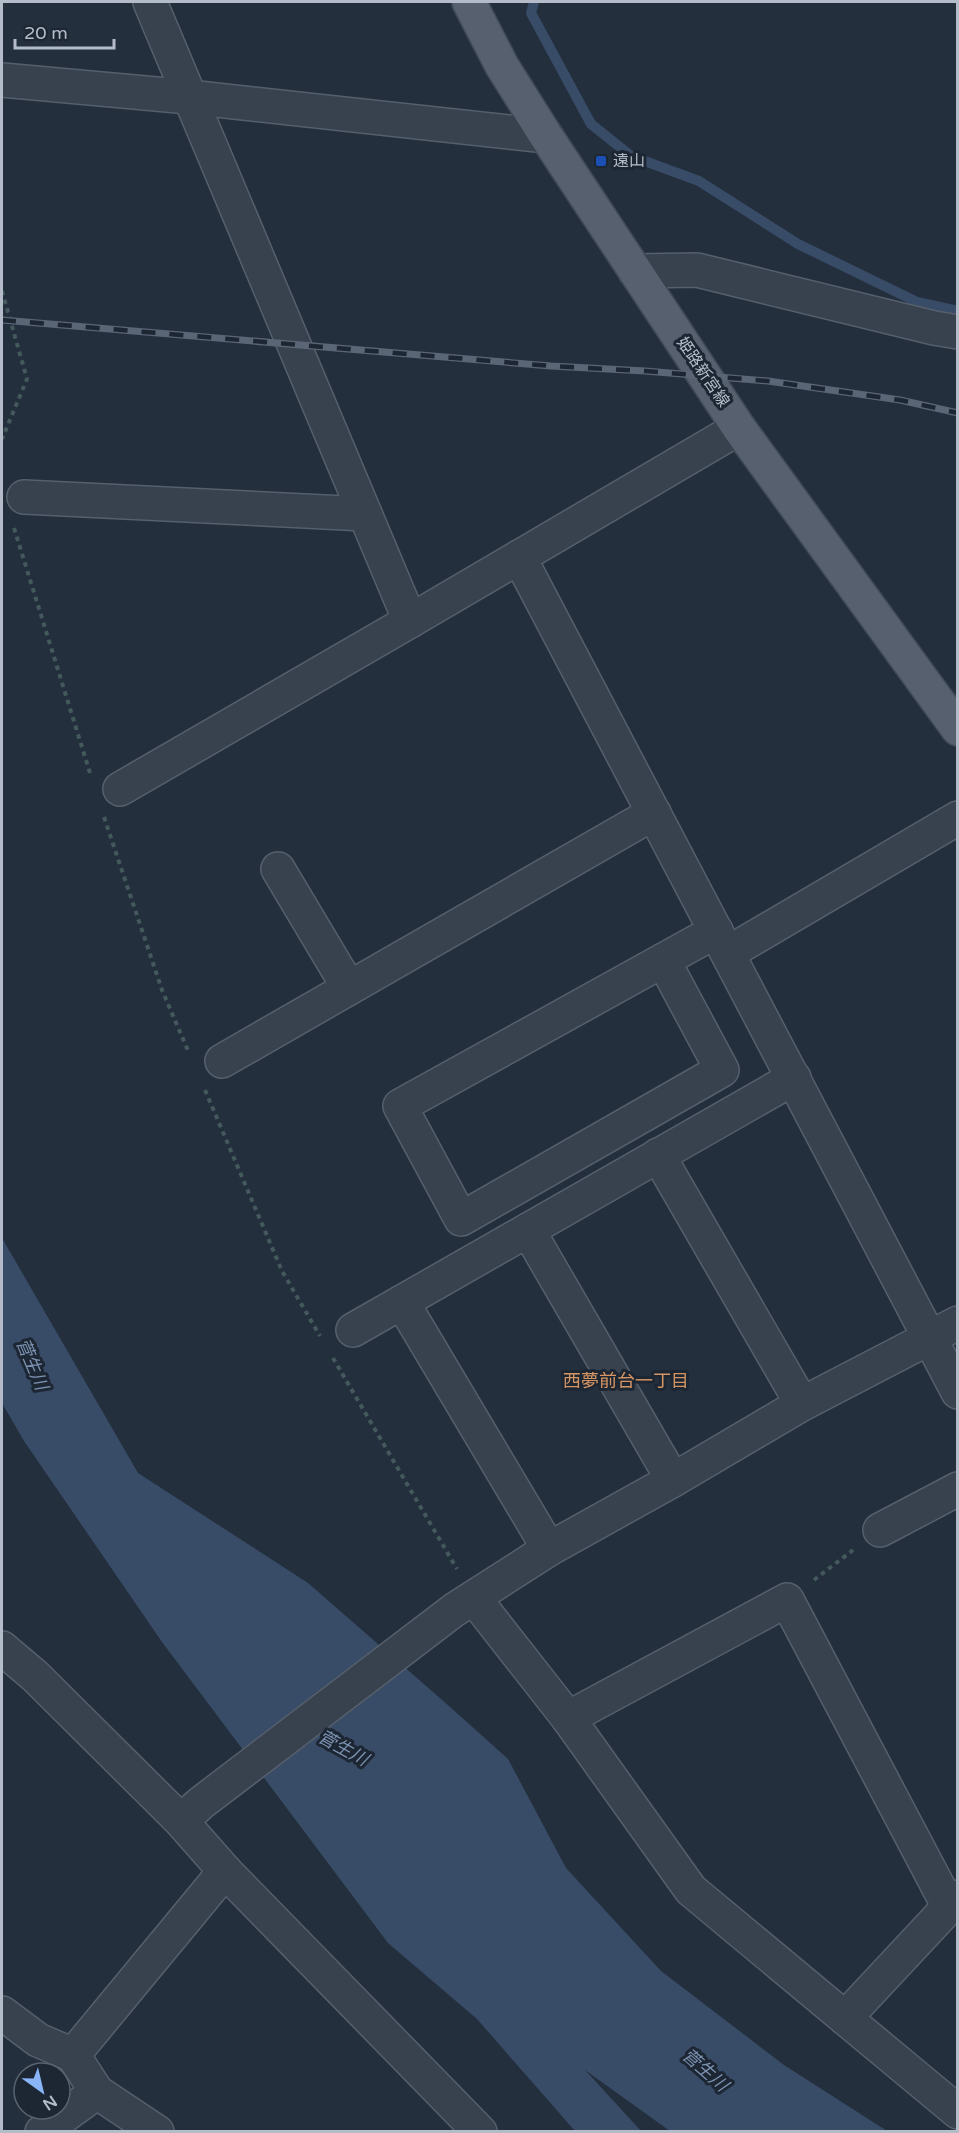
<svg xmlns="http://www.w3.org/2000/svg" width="959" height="2133" viewBox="0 0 959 2133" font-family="'Varela Round','Noto Sans JP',sans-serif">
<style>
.water{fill:#394c67}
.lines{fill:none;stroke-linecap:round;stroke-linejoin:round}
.stream{stroke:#394c67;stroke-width:10}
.minor-casing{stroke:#565f6c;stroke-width:36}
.major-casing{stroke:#414a57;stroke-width:36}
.path{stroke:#44595c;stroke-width:4;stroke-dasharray:4.5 4.5;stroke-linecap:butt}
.minor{stroke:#38414e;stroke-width:33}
.major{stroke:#56606e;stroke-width:33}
.rail-casing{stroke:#5a6575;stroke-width:7}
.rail{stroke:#1d2633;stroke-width:4.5;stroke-dasharray:14;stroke-linecap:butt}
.transit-dot{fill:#1a4fb4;stroke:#1d2633;stroke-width:2}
.labels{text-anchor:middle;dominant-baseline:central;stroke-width:6;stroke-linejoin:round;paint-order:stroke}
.poi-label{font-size:16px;fill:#b4bcc9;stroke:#1d2633;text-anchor:start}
.street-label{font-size:16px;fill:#b4bcc9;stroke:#1d2633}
.water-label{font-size:18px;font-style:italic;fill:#7c92b1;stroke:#1d2633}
.neighbourhood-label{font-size:18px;fill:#d59563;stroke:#1d2633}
</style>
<rect width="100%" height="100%" fill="#242f3e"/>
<!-- water -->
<polygon class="water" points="2,1238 138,1473 308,1583 449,1706 508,1759 566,1868 661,1971 784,2065 887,2131 670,2131 585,2070 641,2131 575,2131 477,2019 388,1943 162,1642 24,1441 2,1403"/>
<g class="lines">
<!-- stream -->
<polyline class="stream" points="534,2 531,13 591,124 631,156 699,181 798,244 917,302 958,311"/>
<!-- minor casing -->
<g class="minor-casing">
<g id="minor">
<polyline points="150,2 410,621"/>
<polyline points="2,80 189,97 546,136"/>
<polyline points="635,271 697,270 934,328 958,332"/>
<polyline points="24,497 365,514"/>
<polyline points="519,557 958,1392"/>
<polyline points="120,789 410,621 739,428"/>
<polyline points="278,869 349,988"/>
<polyline points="728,953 958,818"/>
<polyline points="663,960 722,1070 461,1219 400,1106 716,931"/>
<polyline points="222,1061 654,813"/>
<polyline points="658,1155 802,1404"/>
<polyline points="528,1230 673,1480"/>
<polyline points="402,1302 549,1549"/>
<polyline points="353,1330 794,1078"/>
<polyline points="880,1530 958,1489"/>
<polyline points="474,1598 568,1718 691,1890 958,2112"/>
<polyline points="2,1648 35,1676 181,1821 225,1871 480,2132"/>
<polyline points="568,1718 787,1600 949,1907"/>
<polyline points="181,1821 201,1803 454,1610 549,1549 673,1480 802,1404 958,1323"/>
<polyline points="2,2013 38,2040 73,2055 97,2092 157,2132"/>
<polyline points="845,2018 958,1897"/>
<polyline points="73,2055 225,1871"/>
<polyline points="42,2132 97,2092"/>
</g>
</g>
<!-- major casing -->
<g class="major-casing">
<polyline id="major" points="469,2 502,66 546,136 739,428 958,729"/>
</g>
<!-- path -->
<g class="path">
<polyline points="2,291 27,379 2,439"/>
<polyline points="14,528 90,773"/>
<polyline points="104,817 162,990 189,1053"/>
<polyline points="205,1090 282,1271 320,1336"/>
<polyline points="333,1358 457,1569"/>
<polyline points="814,1580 853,1550"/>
</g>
<!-- minor -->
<use href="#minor" class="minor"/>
<!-- major -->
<use href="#major" class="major"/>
<!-- rail casing -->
<g class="rail-casing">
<polyline id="rail" points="2,320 551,366 645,371 768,381 900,400 958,413"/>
</g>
<!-- rail -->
<use href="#rail" class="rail"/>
</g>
<!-- markers -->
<rect class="transit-dot" x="595" y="155" width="12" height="12" rx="3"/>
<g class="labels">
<!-- poi labels -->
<g class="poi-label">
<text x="613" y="161">遠山</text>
</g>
<!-- street labels -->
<g class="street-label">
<text transform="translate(703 372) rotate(56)">姫路新宮線</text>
</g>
<!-- water labels -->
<g class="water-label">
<text transform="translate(32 1364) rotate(67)">菅生川</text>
<text transform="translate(343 1748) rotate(29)">菅生川</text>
<text transform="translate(705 2070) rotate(41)">菅生川</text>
</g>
<!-- neighbourhood labels -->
<g class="neighbourhood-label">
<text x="626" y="1381">西夢前台一丁目</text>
</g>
</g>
<!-- border -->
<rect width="959" height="2133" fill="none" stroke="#b4bcc9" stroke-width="6"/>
<!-- north arrow -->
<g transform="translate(42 2091) rotate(146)"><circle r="28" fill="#1d2633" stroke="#59626f" stroke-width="1.5"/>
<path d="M0-4.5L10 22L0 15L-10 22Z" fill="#8ab4f8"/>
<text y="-9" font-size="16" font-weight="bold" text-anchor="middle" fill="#b4bcc9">N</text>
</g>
<!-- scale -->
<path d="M15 39v9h99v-9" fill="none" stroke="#b4bcc9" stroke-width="3"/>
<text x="24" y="39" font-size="18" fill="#b4bcc9" stroke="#1d2633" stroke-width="4.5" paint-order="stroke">20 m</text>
</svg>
